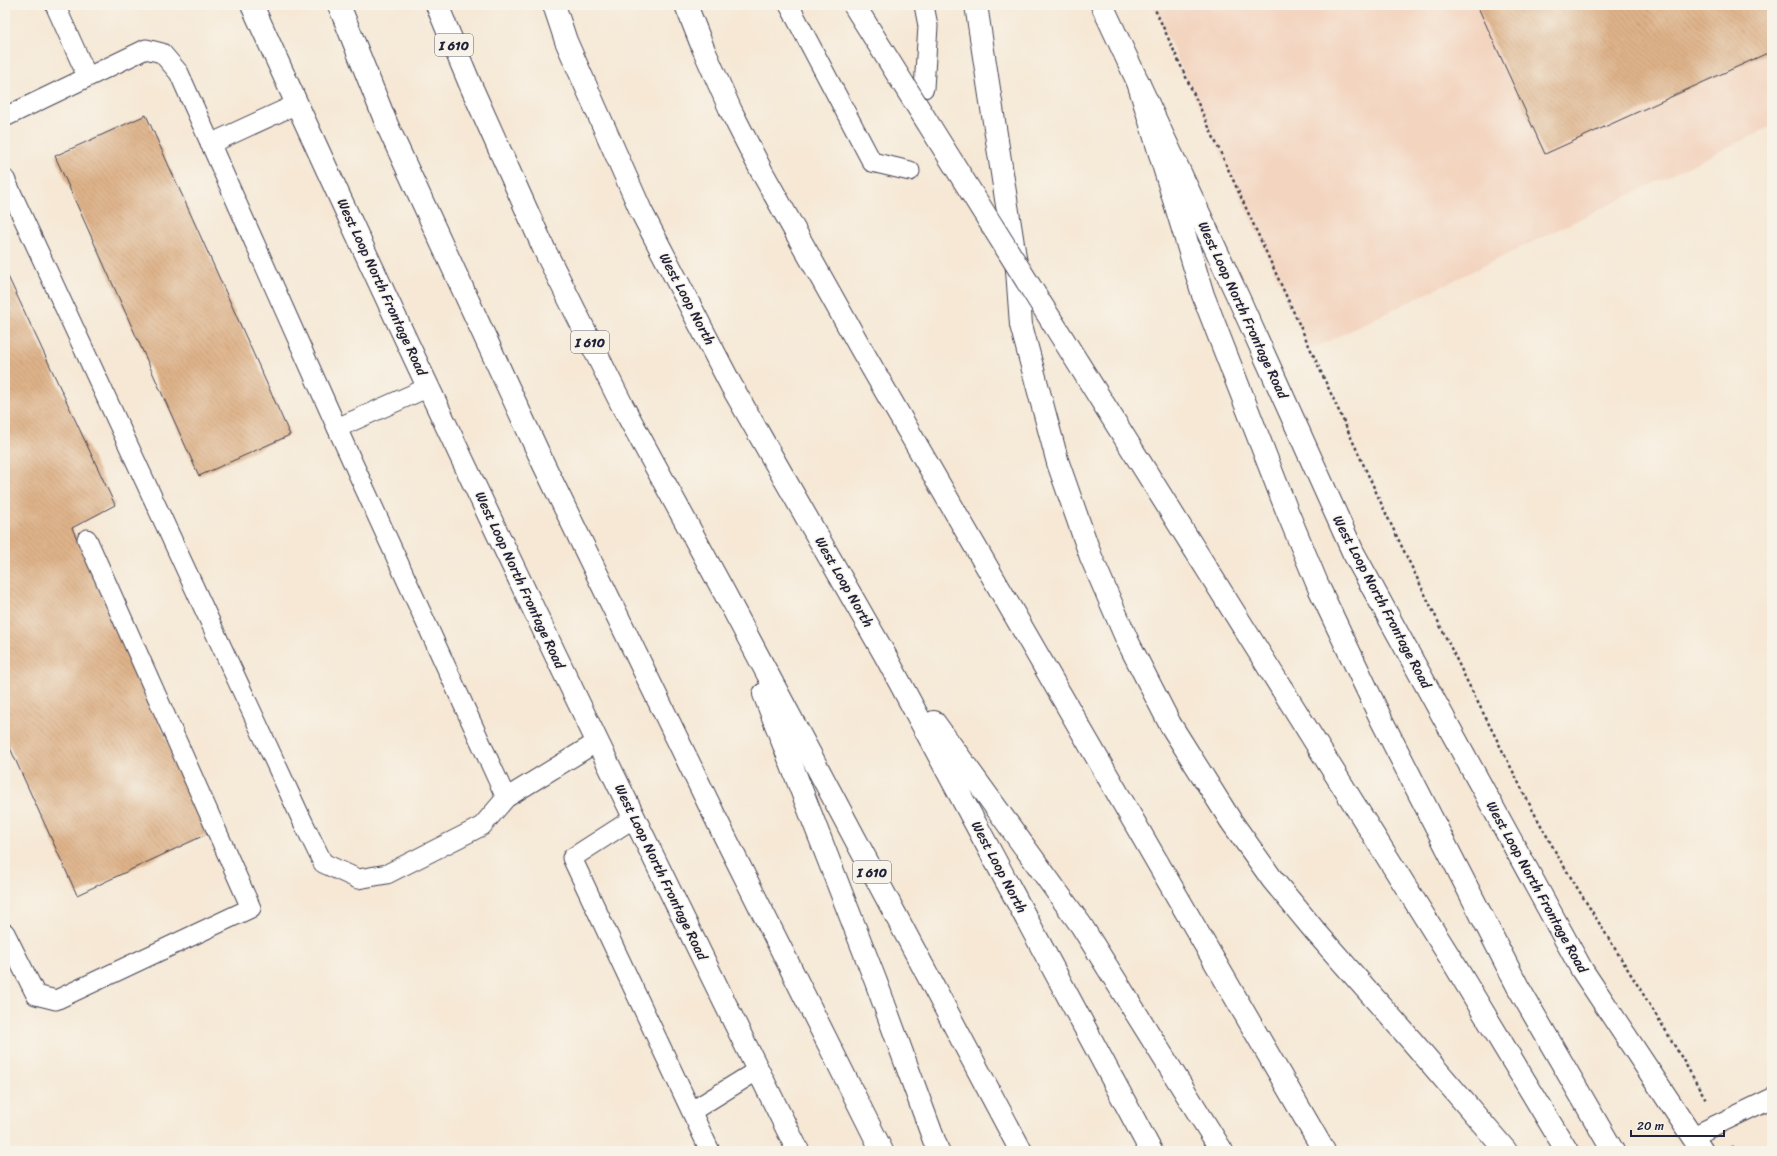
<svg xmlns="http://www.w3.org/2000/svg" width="1777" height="1156" viewBox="0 0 1777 1156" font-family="Sriracha,sans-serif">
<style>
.built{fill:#f3d4bf}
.building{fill:url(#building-back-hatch)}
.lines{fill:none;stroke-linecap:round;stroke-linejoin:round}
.service-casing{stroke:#424052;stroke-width:21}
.secondary-casing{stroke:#424052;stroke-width:24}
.motorway-casing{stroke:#424052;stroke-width:24}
.path{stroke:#424052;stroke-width:2.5;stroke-dasharray:3 3;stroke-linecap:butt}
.service{stroke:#fff;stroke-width:19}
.secondary{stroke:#fff;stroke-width:22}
.motorway{stroke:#fff;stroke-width:22}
.motorway-bridge-casing{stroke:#424052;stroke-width:24;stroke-linecap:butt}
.motorway-bridge{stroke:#fff;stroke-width:22}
.labels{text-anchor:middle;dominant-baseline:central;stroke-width:3;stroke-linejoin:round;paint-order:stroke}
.shield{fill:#f7f3e8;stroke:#62616f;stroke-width:1}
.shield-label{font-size:13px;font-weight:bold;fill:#22223b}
.street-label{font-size:14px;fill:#22223b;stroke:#f7f3e8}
</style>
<defs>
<pattern id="building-back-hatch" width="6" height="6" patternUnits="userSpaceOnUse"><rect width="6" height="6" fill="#deb289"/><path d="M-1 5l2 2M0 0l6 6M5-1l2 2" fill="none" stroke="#be9977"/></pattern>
</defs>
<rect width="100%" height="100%" fill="#f7f3e8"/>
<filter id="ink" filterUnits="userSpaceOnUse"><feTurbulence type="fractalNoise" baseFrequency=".025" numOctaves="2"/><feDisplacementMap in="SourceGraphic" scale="8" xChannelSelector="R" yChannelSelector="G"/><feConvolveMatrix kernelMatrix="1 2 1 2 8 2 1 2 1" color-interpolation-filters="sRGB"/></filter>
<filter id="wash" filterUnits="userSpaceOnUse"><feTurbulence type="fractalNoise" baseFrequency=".012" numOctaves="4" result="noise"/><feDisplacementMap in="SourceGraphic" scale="16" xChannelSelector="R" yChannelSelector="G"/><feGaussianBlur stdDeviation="0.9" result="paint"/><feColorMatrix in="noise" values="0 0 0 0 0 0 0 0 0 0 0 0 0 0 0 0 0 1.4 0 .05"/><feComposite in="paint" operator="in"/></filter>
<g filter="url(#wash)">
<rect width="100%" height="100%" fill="#f6e8d5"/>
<!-- built -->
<polygon class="built" points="1153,5 1772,5 1772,126 1310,350"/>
<g id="blocks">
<!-- building -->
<g class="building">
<polygon points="1477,5 1772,5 1772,51 1545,154"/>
<polygon points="146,115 290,435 199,476 55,156"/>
<polygon points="5,270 115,505 72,528 209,833 77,895 5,737"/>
</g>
</g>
</g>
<g filter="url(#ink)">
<use href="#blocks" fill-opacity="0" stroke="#424052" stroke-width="1"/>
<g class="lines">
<!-- service casing -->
<g class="service-casing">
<g id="service">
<polyline points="55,5 87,76"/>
<polyline points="789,5 872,162 910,171"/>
<polyline points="924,88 928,26 924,5"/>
<polyline points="5,117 146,49 162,53 179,73 337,428 506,798"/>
<polyline points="210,144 297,104"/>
<polyline points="5,179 300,816 323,863 358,879 387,874 482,826 506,798 597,742"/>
<polyline points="337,428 429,387"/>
<polyline points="634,818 572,858 710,1151"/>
<polyline points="5,933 36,995 56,1000 251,908 87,539"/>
<polyline points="692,1111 758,1070"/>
<polyline points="1693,1136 1772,1098"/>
</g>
</g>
<!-- secondary casing -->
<g class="secondary-casing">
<g id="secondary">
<path d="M 252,5 C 426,391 610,772 798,1151"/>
<polyline points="1102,5 1239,299 1353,552 1582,970 1702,1151"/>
</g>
</g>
<!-- motorway casing -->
<g class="motorway-casing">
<g id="motorway">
<polyline points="339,5 387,125 544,465 720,827 882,1151"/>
<polyline points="437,5 470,84 545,251 622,405 724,592 1021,1151"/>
<polyline points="554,5 566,41 641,211 731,385 885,655 1151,1151"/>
<polyline points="686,5 703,48 731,111 762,172 860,347 1324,1151"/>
<polyline points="976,5 1017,270 1021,325 1058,463 1091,557 1128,642 1170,724 1231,821 1272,879 1315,931 1411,1040 1506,1151"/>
<polyline points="1138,82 1203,295 1287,511 1319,588 1382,721 1518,987 1613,1151"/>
<polyline points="1282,689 1456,967 1567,1151"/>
<polyline points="764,694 876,982 938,1151"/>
<polyline points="934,722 1081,925 1222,1151"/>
</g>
</g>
<!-- path -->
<g class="path">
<polyline points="1153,5 1387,516 1466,679 1532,809 1560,860 1666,1031 1707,1101"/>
<polyline points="1732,1146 1735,1151"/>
</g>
<!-- service -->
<use href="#service" class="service"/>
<!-- secondary -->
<use href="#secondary" class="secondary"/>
<!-- motorway -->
<use href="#motorway" class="motorway"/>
<!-- motorway-bridge casing -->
<g class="motorway-bridge-casing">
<polyline id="motorway-bridge" points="854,5 1282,689"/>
</g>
<!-- motorway-bridge -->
<use href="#motorway-bridge" class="motorway-bridge"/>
</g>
</g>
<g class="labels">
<!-- shield labels -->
<g class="shield">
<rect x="435" y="34" width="38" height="22" rx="3"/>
<rect x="571" y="331" width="38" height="22" rx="3"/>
<rect x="853" y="861" width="38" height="22" rx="3"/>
</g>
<g class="shield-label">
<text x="454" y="45">I 610</text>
<text x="590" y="342">I 610</text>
<text x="872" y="872">I 610</text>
</g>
<!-- street labels -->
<g class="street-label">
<text transform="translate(382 287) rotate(65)">West Loop North Frontage Road</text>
<text transform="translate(687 299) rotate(62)">West Loop North</text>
<text transform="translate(1243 310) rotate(65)">West Loop North Frontage Road</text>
<text transform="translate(520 580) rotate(65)">West Loop North Frontage Road</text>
<text transform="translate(844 582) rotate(60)">West Loop North</text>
<text transform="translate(1382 602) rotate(62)">West Loop North Frontage Road</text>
<text transform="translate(999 867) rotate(62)">West Loop North</text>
<text transform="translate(661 872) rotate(64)">West Loop North Frontage Road</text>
<text transform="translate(1537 887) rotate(61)">West Loop North Frontage Road</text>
</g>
</g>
<!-- margin -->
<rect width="1777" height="1156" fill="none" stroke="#f7f3e8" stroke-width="20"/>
<!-- scale -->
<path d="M1631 1130v6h93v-6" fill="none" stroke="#22223b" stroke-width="2"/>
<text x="1637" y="1130" font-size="12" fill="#22223b" stroke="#f7f3e8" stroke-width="3" paint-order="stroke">20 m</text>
</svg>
